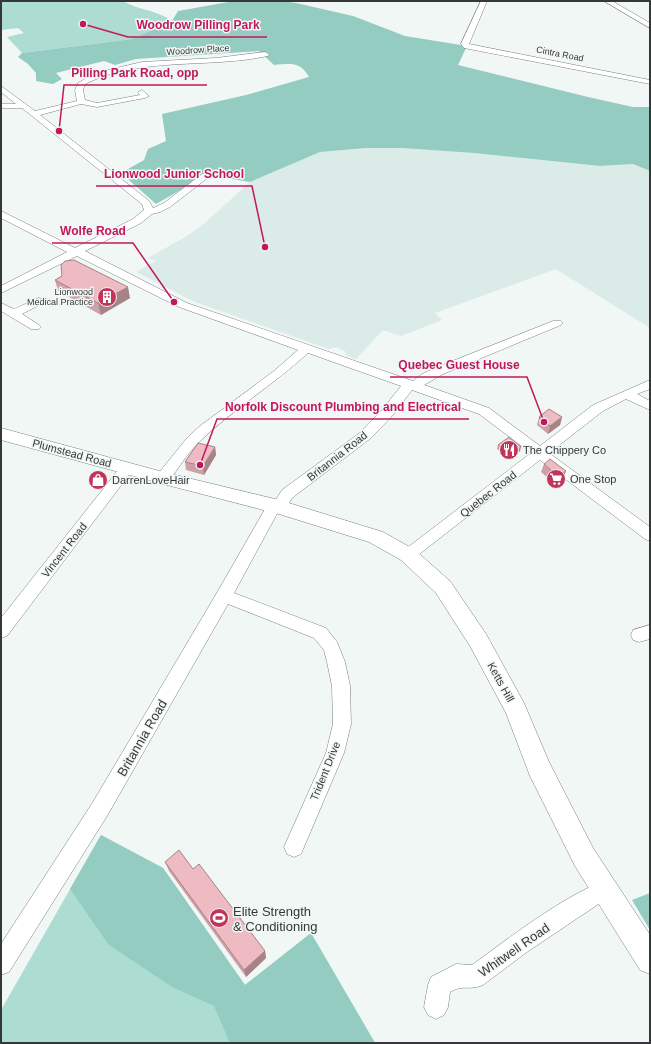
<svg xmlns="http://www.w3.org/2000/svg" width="651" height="1044" viewBox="0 0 651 1044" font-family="Helvetica,sans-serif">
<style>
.built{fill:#dbebe7}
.green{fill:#acdcd2}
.forest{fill:#95ccc1}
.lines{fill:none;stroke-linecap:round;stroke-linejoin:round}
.minor-casing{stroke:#7a807f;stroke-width:1}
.major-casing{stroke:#7a807f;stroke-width:1}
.minor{fill:#fff;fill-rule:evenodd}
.major{fill:#fff;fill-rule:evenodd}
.wall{fill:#cda1a7}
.shaded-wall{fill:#a78388}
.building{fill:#eebbc2;stroke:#a78388}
.labels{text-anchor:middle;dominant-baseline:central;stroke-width:3;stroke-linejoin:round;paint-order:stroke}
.far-street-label{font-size:9px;fill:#353838;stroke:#f0f7f5}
.far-poi-label{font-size:9px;fill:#353838;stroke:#f0f7f5;text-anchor:end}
.poi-label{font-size:11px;fill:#353838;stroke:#f0f7f5;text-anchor:start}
.street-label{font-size:11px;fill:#353838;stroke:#f0f7f5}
.near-street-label{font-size:13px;fill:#353838;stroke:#f0f7f5}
.near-poi-label{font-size:13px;fill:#353838;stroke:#f0f7f5;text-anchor:start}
.leader{fill:none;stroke:#c2185b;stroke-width:1.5}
.callout-dot{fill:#c2185b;stroke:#f0f7f5;stroke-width:1.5}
.callout-label{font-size:12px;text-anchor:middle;font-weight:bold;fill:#c2185b;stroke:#f0f7f5;stroke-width:3;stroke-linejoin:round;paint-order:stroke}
</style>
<rect width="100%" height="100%" fill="#f0f7f5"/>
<!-- built -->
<polygon class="built" points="366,148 402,148 474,153 600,166 633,164 650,171 650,328 556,269 435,313 442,320 401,336 383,330 356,359 346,355 345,351 336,347 329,349 195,302 136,272 156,261 148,258 187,236 206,222 250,182 320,152"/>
<!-- green -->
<g class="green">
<path d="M 1,1 L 123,1 C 138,10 157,10 172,21 L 132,39 L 22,53 L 7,37 L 24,33 L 18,28 L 1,30 Z"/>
<polygon points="101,835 163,868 245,985 311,933 375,1043 1,1043 1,1010"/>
</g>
<!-- forest -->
<g class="forest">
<path d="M 234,1 L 282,1 L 296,3 L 353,16 L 405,36 L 467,46 L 458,65 L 588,97 L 633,107 L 650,107 L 650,171 L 633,164 L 600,166 L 474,153 L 402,148 L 366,148 L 320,152 L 250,182 L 207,175 L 156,204 L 121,173 L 144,160 L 148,149 L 166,141 L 162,114 L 246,95 L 309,77 C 300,61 290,64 274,65 L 259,51 L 136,59 L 115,65 L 104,61 L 56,73 L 62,79 L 53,84 L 36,81 L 36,73 L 28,64 L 18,57 L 22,53 L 132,39 L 172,21 L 178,11 Z"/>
<polygon points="101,835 163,868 245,985 311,933 375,1043 230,1043 214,1006 172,987 109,945 70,889"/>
<polygon points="650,893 650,930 632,900"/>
</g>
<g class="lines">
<!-- minor casing -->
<g class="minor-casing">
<g id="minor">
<polygon points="481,1 487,1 469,44 650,80 650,84 464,48 461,44"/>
<polygon points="604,1 612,1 650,23 650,28"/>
<path d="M 265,52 L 269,54 L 268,56 C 207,69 142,56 85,84 L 83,90 L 85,100 L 97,103 L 140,95 L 138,92 L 142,90 L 149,96 L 145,98 L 97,107 L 81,104 L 40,115 L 143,196 L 149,201 L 153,208 L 164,203 L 202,174 L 205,173 L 210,176 L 170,207 L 160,212 L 152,214 L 141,223 L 85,251 L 187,303 L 413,381 L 422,374 L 435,368 L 553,321 L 561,321 L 563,323 L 561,325 L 443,374 L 424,385 L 489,408 L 540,446 L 593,405 L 650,380 L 650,389 L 637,394 L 650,401 L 650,410 L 626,399 L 603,411 L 549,453 L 650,527 L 650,541 L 645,539 L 540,460 L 413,559 L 408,561 L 403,559 L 400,555 L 403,551 L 531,453 L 479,414 L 412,390 L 392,416 L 371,438 L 292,498 L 284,511 L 278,512 L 234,593 L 326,628 L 337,642 L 345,662 L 350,686 L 351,724 L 344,753 L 301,854 L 294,857 L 287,854 L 284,847 L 326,753 L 333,724 L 332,686 L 327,662 L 324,650 L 314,638 L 228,604 L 107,816 L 9,972 L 1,975 L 1,944 L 93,802 L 218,591 L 269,502 L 275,501 L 282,490 L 361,432 L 382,410 L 401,386 L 308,353 C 273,385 232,410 198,443 C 187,454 178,469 168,482 L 163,483 L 158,482 L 156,478 L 158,474 L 187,438 L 200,426 L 274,371 L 298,350 L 179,307 L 77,256 L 1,293 L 1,286 L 67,252 L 1,218 L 1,211 L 75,248 L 133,219 L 144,210 L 142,204 L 22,108 L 1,108 L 1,104 L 16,104 L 1,92 L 1,86 L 35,111 L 77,101 L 75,90 L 78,83 L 95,73 L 142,62 L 216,58 Z"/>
<polygon points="39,298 45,301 43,303 22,314 39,325 41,327 39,329 31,329 1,311 1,303 14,309"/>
<polygon points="127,463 132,465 134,468 132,471 7,636 1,638 1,618 122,465"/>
<polygon points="650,625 650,639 639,642 633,640 631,635 633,630"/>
<path d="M 605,880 L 612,884 L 616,891 L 612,898 L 600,903 L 527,952 L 483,985 C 469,991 463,984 450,992 L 448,1007 L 444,1015 L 436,1019 L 428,1015 L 424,1007 L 428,985 L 431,977 L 456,964 L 472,965 C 513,935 558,900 605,880 Z"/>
</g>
</g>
<!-- major casing -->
<g class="major-casing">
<polygon id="major" points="1,428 163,472 279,500 383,532 415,550 450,581 486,634 524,703 549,762 593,848 650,935 650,974 640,970 575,866 530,776 506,713 470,646 436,593 401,560 369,542 279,514 163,484 1,440"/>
</g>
<!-- minor -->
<use href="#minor" class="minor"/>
<!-- major -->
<use href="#major" class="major"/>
</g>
<!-- wall -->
<g class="wall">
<polygon points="62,276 130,298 101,315 58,291 55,280"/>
<polygon points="539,417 562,417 560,425 548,434 537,425"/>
<polygon points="498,445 520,451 511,458 497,449"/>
<polygon points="215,447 216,455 204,475 186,470 185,462"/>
<polygon points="544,464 563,479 556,485 541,472"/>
<polygon points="165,862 193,869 265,951 266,958 246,977 169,871"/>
</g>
<!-- shaded-wall -->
<g class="shaded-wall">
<polygon points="128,287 130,298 101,315 98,303"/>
<polygon points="562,417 560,425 548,434 550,426"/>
<polygon points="215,447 216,455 204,475 203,466"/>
<polygon points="521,447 520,451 511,458 512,454"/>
<polygon points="566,471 563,479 556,485 559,477"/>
<polygon points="265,951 266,958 246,977 244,970"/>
</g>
<!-- building -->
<g class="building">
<polygon points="74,260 128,287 98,303 55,280 62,276 61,265 65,261"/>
<polygon points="549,409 562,417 550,426 539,417"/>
<polygon points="509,437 521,447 512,454 498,445"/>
<polygon points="198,443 215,447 203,466 185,462"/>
<polygon points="550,459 566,471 559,477 544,464"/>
<polygon points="179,850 193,869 199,864 265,951 244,970 165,862"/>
</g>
<!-- icons -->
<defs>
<g id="building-disc" transform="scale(1)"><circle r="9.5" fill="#c3345a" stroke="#f0f7f5"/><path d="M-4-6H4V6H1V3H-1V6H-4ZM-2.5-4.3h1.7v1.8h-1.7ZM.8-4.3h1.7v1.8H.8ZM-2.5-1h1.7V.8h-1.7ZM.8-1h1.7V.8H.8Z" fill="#fff"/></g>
<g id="restaurant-disc" transform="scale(1)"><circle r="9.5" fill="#c3345a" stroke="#f0f7f5"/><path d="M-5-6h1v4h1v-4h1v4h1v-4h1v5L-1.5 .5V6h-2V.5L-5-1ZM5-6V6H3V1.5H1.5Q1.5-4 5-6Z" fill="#fff"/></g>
<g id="supermarket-disc" transform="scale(1)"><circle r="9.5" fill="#c3345a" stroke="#f0f7f5"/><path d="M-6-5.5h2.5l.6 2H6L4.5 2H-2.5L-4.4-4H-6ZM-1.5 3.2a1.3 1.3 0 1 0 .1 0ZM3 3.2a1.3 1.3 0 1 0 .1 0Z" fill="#fff"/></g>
<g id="shop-disc" transform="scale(1)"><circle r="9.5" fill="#c3345a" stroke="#f0f7f5"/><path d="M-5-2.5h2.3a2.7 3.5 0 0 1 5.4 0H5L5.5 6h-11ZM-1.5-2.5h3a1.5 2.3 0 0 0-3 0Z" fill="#fff"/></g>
<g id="stadium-disc" transform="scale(1)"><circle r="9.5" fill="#c3345a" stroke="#f0f7f5"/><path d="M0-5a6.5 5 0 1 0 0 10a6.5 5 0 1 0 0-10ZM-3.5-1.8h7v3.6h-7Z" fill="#fff"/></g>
</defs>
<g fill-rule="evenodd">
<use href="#building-disc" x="107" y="297"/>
<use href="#restaurant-disc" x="509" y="450"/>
<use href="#supermarket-disc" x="556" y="479"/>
<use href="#shop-disc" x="98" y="480"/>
<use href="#stadium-disc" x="219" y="918"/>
</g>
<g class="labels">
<!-- far-street labels -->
<g class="far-street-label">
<text transform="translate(198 50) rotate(-4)">Woodrow Place</text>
<text transform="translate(560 54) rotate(11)">Cintra Road</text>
</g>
<!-- far-poi labels -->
<g class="far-poi-label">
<text x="93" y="292">Lionwood<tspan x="93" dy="10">Medical Practice</tspan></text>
</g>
<!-- poi labels -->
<g class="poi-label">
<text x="523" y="450">The Chippery Co</text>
<text x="570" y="479">One Stop</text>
<text x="112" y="480">DarrenLoveHair</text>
</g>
<!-- street labels -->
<g class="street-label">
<text transform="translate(72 453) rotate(15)">Plumstead Road</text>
<text transform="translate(337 456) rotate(-38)">Britannia Road</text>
<text transform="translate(488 494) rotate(-38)">Quebec Road</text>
<text transform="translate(64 550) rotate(-52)">Vincent Road</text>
<text transform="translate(501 682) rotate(61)">Ketts Hill</text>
<text transform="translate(325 771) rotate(-68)">Trident Drive</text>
</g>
<!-- near-street labels -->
<g class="near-street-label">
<text transform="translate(142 738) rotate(-60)">Britannia Road</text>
<text transform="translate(514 950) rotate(-35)">Whitwell Road</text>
</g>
<!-- near-poi labels -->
<g class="near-poi-label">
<text x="233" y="911">Elite Strength<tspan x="233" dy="15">&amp; Conditioning</tspan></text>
</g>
</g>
<!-- callouts -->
<path class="leader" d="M83 24L128 37H267M59 131L64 85H207M265 247L252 186H96M174 302L133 243H52M544 422L527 377H390M200 465L217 419H469"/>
<g class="callout-dot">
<circle cx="83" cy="24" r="4"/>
<circle cx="59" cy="131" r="4"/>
<circle cx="265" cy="247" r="4"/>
<circle cx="174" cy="302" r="4"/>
<circle cx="544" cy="422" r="4"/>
<circle cx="200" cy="465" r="4"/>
</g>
<g class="callout-label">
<text x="198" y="29">Woodrow Pilling Park</text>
<text x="135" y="77">Pilling Park Road, opp</text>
<text x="174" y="178">Lionwood Junior School</text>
<text x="93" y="235">Wolfe Road</text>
<text x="459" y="369">Quebec Guest House</text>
<text x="343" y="411">Norfolk Discount Plumbing and Electrical</text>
</g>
<!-- border -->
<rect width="651" height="1044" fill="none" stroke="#353838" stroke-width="4"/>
</svg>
